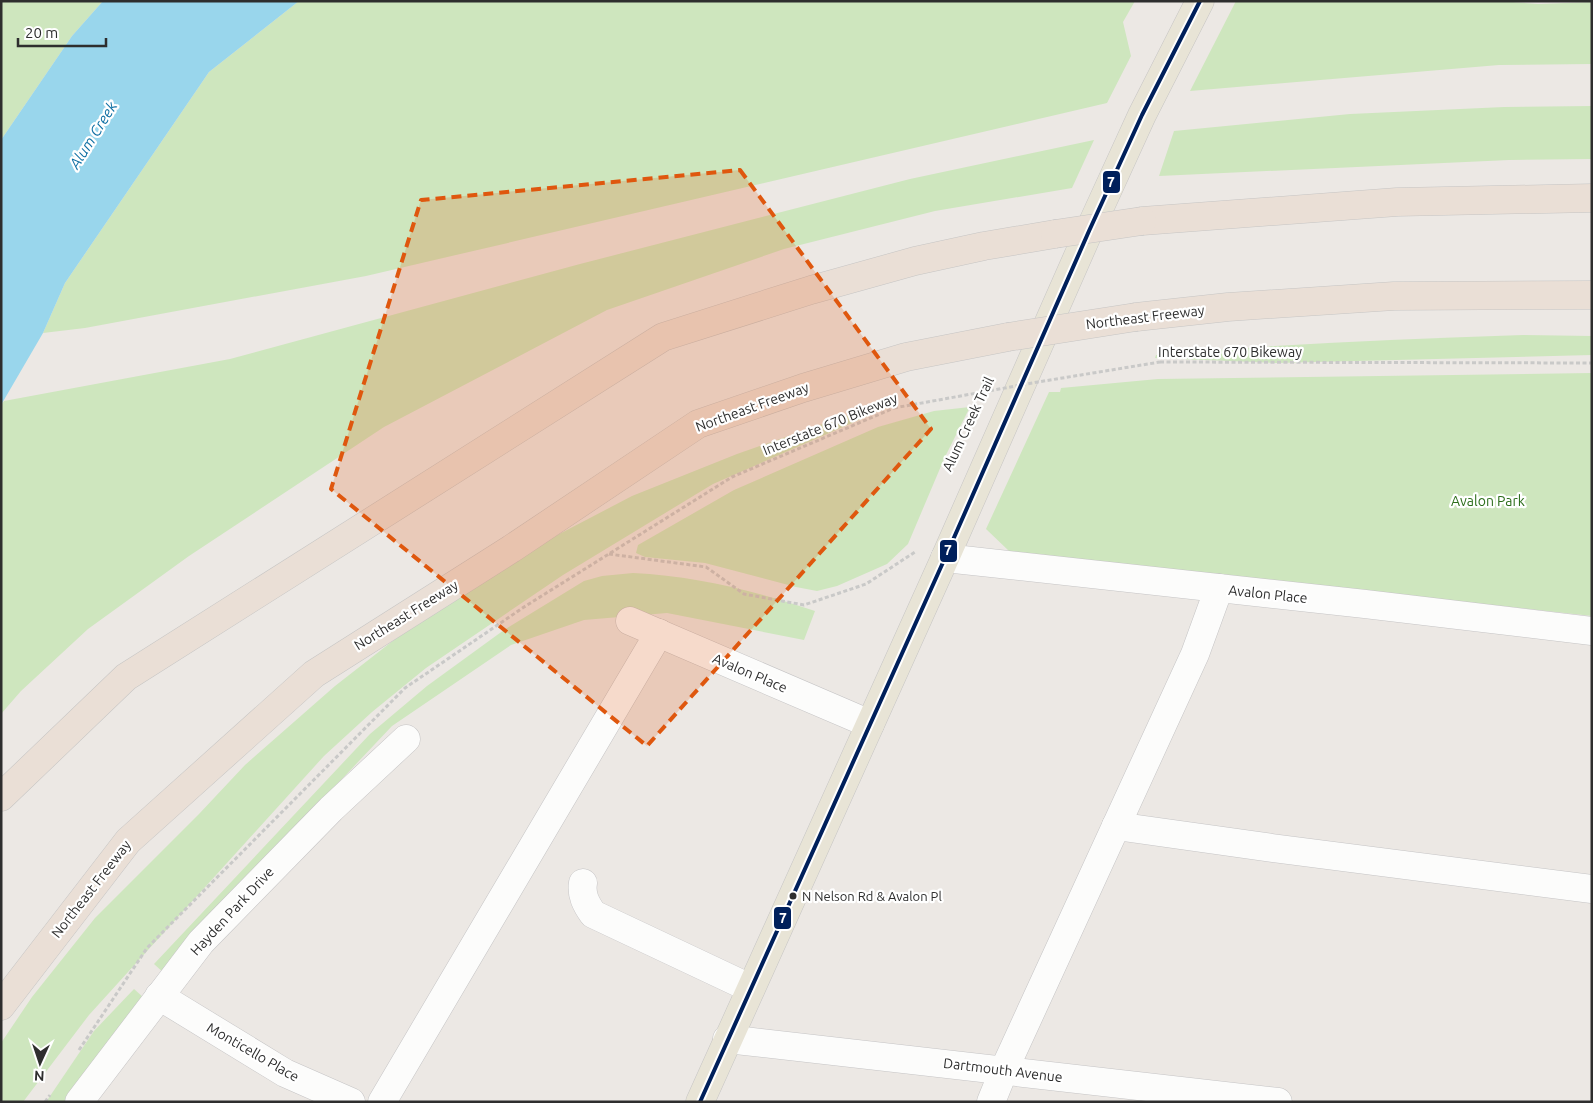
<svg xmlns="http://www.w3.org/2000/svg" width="1593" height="1103" viewBox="0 0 1593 1103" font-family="Ubuntu,sans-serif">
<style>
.green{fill:#cee6be}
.water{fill:#99d6ec}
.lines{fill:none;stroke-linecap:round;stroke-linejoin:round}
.minor-casing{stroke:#c5c4c5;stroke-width:29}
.major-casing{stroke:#c6c5c4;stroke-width:29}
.highway-casing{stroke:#c6c5c4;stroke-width:29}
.path{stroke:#c9c9c8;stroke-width:3;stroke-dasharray:4 2.5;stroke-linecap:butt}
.minor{stroke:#fcfcfb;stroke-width:28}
.major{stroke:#e8e4d6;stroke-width:28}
.highway{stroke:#eadfd6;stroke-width:28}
.highway-bridge-casing{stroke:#c6c5c4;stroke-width:29;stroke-linecap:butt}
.path-bridge{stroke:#c9c9c8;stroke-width:3;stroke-dasharray:4 2.5;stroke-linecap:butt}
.highway-bridge{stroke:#eadfd6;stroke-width:28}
.bus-1-casing{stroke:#fff;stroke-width:8}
.bus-1{stroke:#00205b;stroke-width:4}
.marked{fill:#df570e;fill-opacity:0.2;stroke:#df570e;stroke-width:4;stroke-dasharray:10 6;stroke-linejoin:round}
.bus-dot{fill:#2e2e2e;stroke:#fff;stroke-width:2}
.labels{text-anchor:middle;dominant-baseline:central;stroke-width:4.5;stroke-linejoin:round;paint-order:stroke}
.bus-label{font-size:13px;fill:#2e2e2e;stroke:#fff;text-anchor:start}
.street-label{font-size:14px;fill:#2e2e2e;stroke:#fff}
.park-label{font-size:14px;fill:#2c6e1b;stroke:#fff}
.water-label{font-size:15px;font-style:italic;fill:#0d6fa3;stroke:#fff}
.line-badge{stroke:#fff;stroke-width:2}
.badge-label{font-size:14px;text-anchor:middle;font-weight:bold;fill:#fff}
</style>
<rect width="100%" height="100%" fill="#ece8e4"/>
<!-- green -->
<g class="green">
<polygon points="1,1 103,1 72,36 1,140"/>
<polygon points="299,1 1135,1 1123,22 1131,56 1107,103 366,276 85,328 43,333 65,283 209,72"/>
<polygon points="1236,1 1498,1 1538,4 1592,2 1592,64 1499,65 1190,91"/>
<polygon points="1592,106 1592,159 1509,160 1159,176 1174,131 1350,114 1504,107"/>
<polygon points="1094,140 1072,188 935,211 784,249 607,310 384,427 189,556 88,629 21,691 1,714 1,405 4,401 230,359 580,264 910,179"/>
<path d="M 1523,335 L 1592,336 L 1592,355 L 1276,363 L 1155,358 L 1156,355 C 1278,344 1400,339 1523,335 Z"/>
<polygon points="1592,373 1592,616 1009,551 986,529 1049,392 1060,392 1061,388 1158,379"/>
<polygon points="891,406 713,484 563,575 426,668 372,712 324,756 89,1015 23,1102 1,1102 1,1043 32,997 95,918 199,814 245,765 335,686 426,615 523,553 632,496 737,454 845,416"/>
<polygon points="970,407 944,459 908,544 887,564 837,586 817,591 796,587 705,563 645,557 636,553 638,545 734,490 878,427 934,411"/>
<path d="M 633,573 C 695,576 756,591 815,611 L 804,640 L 667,613 L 584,620 L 511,645 L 392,726 L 240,887 L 165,974 L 154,964 L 370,734 L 427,686 L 504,630 L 584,581 L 602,576 Z"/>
<polygon points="134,989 144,998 70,1102 46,1102 94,1031"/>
</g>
<!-- water -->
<polygon class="water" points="103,1 299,1 209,72 65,283 43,333 1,405 1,140 72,36"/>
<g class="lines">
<!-- minor casing -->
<g class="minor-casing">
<g id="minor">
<polyline points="945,558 1365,604 1592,631"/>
<polyline points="630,621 870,724"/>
<polyline points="1116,826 1272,848 1592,889"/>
<path d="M 583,883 C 581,895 586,904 593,914 L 750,988"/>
<polyline points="159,996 285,1073 351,1102"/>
<polyline points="727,1039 1278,1102"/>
<polyline points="79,1102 201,942 331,809 406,739"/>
<polyline points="382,1102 659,633"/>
<polyline points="991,1102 1004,1070 1195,654 1219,588"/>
</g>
</g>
<!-- major casing -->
<g class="major-casing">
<polyline id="major" points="700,1102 945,558 1089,231 1142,115 1200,1"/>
</g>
<!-- highway casing -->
<g class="highway-casing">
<g id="highway">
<polyline points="1142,221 1397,202 1592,198"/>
<polyline points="1136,317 1228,307 1394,296 1592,295"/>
<polyline points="1,797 126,677 663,337 811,290 915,261 984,246 1055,234"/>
<polyline points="1,1006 128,841 314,674 511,549 698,424 803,388 906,357 1008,337"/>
</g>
</g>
<!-- path -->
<g class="path">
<polyline points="1160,362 1592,363"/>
<polyline points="609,554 706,567 744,594 804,605 866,584 915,552"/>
<polyline points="79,1050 147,948 405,688 524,607 732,477 894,408"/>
<polyline points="45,1102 50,1095"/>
</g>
<!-- minor -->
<use href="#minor" class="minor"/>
<!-- major -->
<use href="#major" class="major"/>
<!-- highway -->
<use href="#highway" class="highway"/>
<!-- highway-bridge casing -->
<g class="highway-bridge-casing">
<g id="highway-bridge">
<polyline points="1055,234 1142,221"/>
<polyline points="1008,337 1136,317"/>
</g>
</g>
<!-- path-bridge -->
<polyline class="path-bridge" points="894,408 1038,382 1160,362"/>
<!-- highway-bridge -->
<use href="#highway-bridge" class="highway-bridge"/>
<!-- bus-1 casing -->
<g class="bus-1-casing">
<polyline id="bus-1" points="700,1102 945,558 1089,231 1142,115 1200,1"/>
</g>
<!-- bus-1 -->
<use href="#bus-1" class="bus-1"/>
</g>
<!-- marked area -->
<path class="marked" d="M 740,170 L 931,429 L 647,746 L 331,489 L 421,200 Z"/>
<!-- markers -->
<circle class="bus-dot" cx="793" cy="896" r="4.5"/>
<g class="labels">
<!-- bus labels -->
<g class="bus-label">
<text x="802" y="896">N Nelson Rd &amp; Avalon Pl</text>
</g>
<!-- street labels -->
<g class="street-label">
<text transform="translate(1145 317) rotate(-7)">Northeast Freeway</text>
<text x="1230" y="352">Interstate 670 Bikeway</text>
<text transform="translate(752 407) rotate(-20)">Northeast Freeway</text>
<text transform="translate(830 424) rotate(-22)">Interstate 670 Bikeway</text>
<text transform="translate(968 424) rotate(-65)">Alum Creek Trail</text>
<text transform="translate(1268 594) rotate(6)">Avalon Place</text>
<text transform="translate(406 615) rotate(-32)">Northeast Freeway</text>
<text transform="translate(750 673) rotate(23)">Avalon Place</text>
<text transform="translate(91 889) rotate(-52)">Northeast Freeway</text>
<text transform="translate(232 911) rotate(-47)">Hayden Park Drive</text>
<text transform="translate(253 1052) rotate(30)">Monticello Place</text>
<text transform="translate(1003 1070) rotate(7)">Dartmouth Avenue</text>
</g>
<!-- park labels -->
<g class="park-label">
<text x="1488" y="501">Avalon Park</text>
</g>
<!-- water labels -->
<g class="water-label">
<text transform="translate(93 135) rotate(-58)">Alum Creek</text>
</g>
</g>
<g class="line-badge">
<rect x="1102" y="170" width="19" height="24" rx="5" fill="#00205b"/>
<rect x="939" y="539" width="19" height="24" rx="5" fill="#00205b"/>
<rect x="773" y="906" width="19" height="24" rx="5" fill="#00205b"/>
</g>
<g class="badge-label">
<text x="1111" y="187">7</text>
<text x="948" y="555">7</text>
<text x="783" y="923">7</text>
</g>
<!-- border -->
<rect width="1593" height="1103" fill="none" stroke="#2e2e2e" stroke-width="5"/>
<!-- north arrow -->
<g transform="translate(40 1063) rotate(183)" stroke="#ffffff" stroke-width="4" paint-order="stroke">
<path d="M0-4L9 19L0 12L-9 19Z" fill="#2e2e2e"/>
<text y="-8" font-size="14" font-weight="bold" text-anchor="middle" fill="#2e2e2e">N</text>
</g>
<!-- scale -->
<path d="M18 38v8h88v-8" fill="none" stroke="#2e2e2e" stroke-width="2.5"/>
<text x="25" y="38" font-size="15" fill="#2e2e2e" stroke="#ffffff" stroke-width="4" paint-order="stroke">20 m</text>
</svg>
